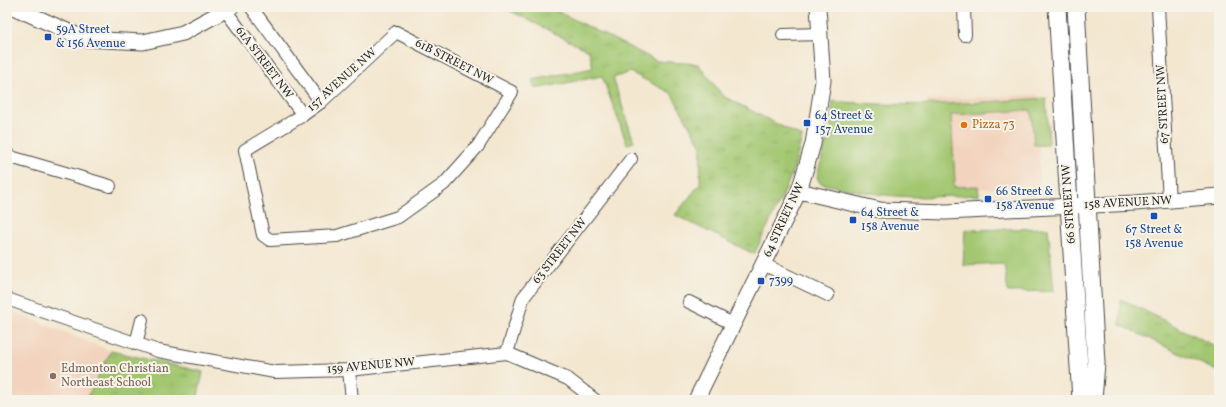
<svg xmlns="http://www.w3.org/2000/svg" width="1226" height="407" viewBox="0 0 1226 407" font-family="Vollkorn,serif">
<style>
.built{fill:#f2d4be}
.grass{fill:#a3c771;stroke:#67794e}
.park{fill:url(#park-tufts);stroke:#67794e}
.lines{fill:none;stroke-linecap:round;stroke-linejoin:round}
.minor-casing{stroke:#494744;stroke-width:14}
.tertiary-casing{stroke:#494744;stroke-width:17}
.secondary-casing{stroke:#494744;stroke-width:19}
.minor{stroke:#fff;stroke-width:12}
.tertiary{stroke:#fff;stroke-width:15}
.secondary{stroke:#fff;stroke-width:17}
.transit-dot{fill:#1a4fb4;stroke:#f7f3e8;stroke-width:1.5}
.food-dot{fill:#e8710a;stroke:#f7f3e8;stroke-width:1.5}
.education-dot{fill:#8d6e63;stroke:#f7f3e8;stroke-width:1.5}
.labels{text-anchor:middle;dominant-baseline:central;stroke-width:4;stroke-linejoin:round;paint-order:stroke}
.transit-label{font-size:12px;fill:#164399;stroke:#f7f3e8;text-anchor:start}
.street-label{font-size:12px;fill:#2b2b2b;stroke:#f7f3e8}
.food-label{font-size:12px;fill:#c56008;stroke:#f7f3e8;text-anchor:start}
.education-label{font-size:12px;fill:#785e54;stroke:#f7f3e8;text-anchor:start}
</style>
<defs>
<pattern id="park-tufts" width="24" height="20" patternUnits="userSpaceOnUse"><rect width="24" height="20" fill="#a3c771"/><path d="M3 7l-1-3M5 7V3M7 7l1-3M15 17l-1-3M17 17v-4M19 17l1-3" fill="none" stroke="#8cab62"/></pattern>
</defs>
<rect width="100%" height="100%" fill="#f7f3e8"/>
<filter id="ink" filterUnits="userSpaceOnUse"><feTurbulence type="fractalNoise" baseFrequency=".025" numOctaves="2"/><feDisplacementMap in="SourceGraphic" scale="8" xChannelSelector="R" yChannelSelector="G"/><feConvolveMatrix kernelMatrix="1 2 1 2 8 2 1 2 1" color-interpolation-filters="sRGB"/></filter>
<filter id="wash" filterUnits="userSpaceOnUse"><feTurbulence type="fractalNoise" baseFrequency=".012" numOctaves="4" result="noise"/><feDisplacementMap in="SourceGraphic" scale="16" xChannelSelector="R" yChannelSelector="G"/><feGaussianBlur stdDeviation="0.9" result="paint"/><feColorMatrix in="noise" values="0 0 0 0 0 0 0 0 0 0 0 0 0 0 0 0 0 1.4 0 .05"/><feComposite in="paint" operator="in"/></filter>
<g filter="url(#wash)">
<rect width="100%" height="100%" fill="#f3e7d0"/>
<!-- built -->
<g class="built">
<polygon points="1038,94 1040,186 934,190 927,100"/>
<polygon points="7,309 111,351 86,400 7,400"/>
</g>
<!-- grass -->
<g class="grass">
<path d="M 1046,98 L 1049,143 L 1046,145 L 1034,145 L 1031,110 L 951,115 L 955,181 L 954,181 L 954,187 L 978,186 L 979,195 C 951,196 923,198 896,196 C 870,194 845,189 820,183 L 817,177 L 826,142 L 830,142 L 833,129 L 830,126 L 833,101 C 904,108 975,103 1046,98 Z"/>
<polygon points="1048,228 1054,291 1008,292 1004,263 963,265 965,230"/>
</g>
<!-- park -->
<g class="park">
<polygon points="503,7 552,7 555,10 657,61 698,64 723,96 802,137 795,164 785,191 754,254 675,215 700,184 701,146 671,93 630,72 613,78 634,142 627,144 602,76 535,89 532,80 593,68 589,51"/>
<polygon points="1121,299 1219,348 1219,372 1120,325"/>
<polygon points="111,351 203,372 197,400 86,400"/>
</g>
</g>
<g filter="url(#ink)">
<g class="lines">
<!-- minor casing -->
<g class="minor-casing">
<g id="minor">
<polyline points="251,7 321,102"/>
<polyline points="964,7 965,35"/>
<polyline points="1158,7 1169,201"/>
<polyline points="226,11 303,115"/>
<polygon points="396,32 512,92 478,146 444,184 398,217 337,236 270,240 263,235 245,150 303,115 321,102"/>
<polyline points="783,35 821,34"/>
<polyline points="7,154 14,158 110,186"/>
<polyline points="763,264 828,295"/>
<polyline points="7,299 158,351 275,372 349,370 507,353 568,379 595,400"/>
<polyline points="689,302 733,324"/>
<polyline points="136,344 142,320"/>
<polyline points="507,353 523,298 631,159"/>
<polyline points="349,370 352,400"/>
</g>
</g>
<!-- tertiary casing -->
<g class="tertiary-casing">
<g id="tertiary">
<polyline points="13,7 85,39 143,42 183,33 231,7"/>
<polyline points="799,191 880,210 946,212 1135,203 1219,196"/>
<polyline points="696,400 799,191 813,144 823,81 818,7"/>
</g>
</g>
<!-- secondary casing -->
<g class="secondary-casing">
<g id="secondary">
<polyline points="1057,7 1081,400"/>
<polyline points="1076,7 1096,363 1093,400"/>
</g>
</g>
<!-- minor -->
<use href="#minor" class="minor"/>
<!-- tertiary -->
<use href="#tertiary" class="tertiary"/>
<!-- secondary -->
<use href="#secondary" class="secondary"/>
</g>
</g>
<!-- markers -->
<g class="transit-dot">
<rect x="44" y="33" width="8" height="8" rx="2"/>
<rect x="803" y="119" width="8" height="8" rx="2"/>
<rect x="984" y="195" width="8" height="8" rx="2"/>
<rect x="1150" y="212" width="8" height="8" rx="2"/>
<rect x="849" y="216" width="8" height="8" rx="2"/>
<rect x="757" y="277" width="8" height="8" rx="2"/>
</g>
<circle class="food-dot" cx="964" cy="125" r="4"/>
<circle class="education-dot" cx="53" cy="376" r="4"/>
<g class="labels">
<!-- transit labels -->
<g class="transit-label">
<text x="56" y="30">59A Street<tspan x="56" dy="14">&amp; 156 Avenue</tspan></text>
<text x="815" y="116">64 Street &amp;<tspan x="815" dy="14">157 Avenue</tspan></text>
<text x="996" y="192">66 Street &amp;<tspan x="996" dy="14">158 Avenue</tspan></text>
<text x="861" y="213">64 Street &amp;<tspan x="861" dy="14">158 Avenue</tspan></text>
<text x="1154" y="230" text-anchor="middle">67 Street &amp;<tspan x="1154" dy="14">158 Avenue</tspan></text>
<text x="769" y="281">7399</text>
</g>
<!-- street labels -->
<g class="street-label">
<text transform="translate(454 62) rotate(27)">61B STREET NW</text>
<text transform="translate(264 63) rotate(53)">61A STREET NW</text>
<text transform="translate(342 80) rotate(-42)">157 AVENUE NW</text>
<text transform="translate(1163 104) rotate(-93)">67 STREET NW</text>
<text transform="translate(1128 203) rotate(-3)">158 AVENUE NW</text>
<text transform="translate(1069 204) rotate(-94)">66 STREET NW</text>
<text transform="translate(784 220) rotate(-65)">64 STREET NW</text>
<text transform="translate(560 251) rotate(-52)">63 STREET NW</text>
<text transform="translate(371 366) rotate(-5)">159 AVENUE NW</text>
</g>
<!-- food labels -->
<g class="food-label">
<text x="972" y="125">Pizza 73</text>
</g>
<!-- education labels -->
<g class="education-label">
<text x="61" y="369">Edmonton Christian<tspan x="61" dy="14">Northeast School</tspan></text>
</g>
</g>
<!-- margin -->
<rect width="1226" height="407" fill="none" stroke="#f7f3e8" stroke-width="24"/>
</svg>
